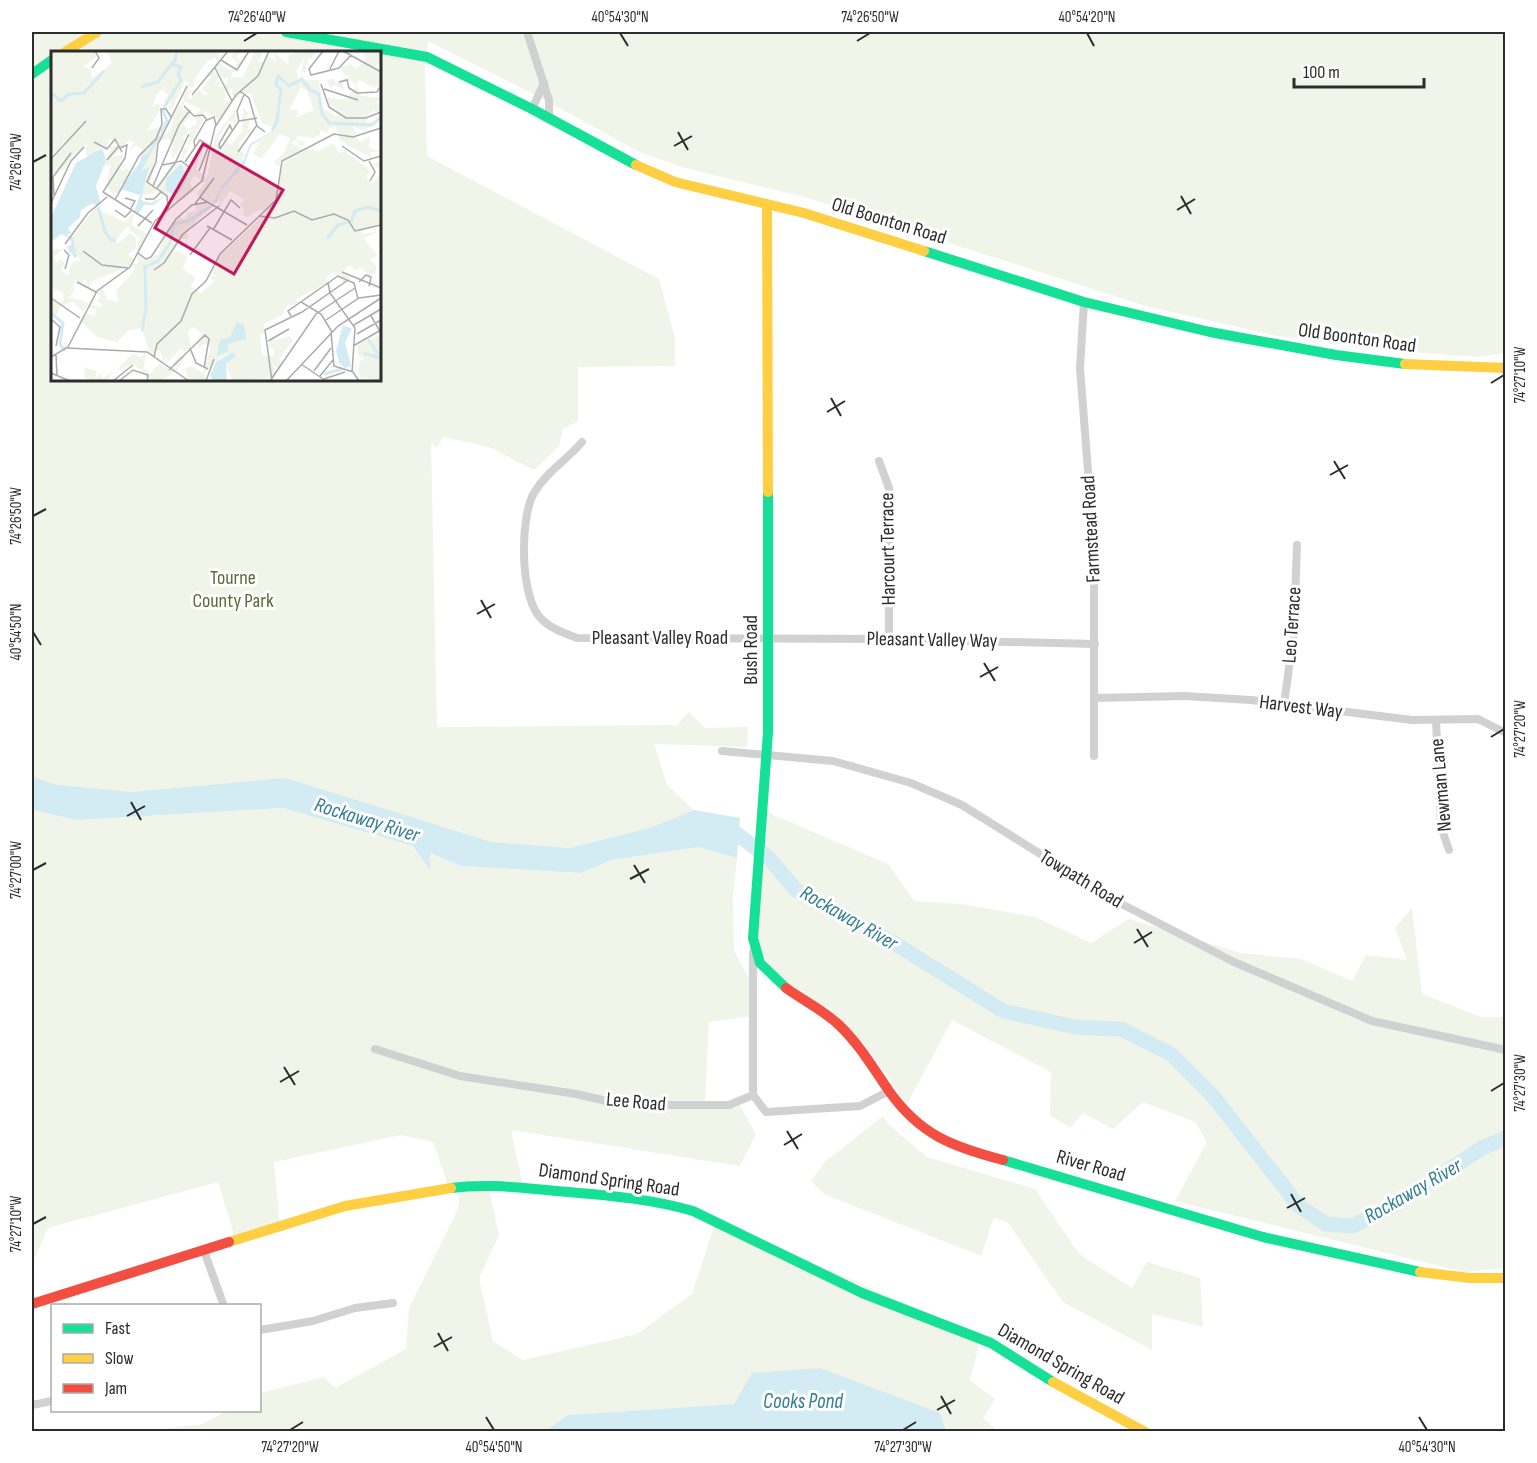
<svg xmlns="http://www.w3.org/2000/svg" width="1537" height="1463" viewBox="0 0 1537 1463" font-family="'Sofia Sans Condensed',sans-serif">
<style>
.green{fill:#f1f4e9;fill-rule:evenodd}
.water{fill:#d3ebf3}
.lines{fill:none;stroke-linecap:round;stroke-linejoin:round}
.river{stroke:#d3ebf3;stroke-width:15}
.street{stroke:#d1d1d1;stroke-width:8}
.fast{stroke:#16e098;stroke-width:10}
.slow{stroke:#ffcf43;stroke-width:10}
.jam{stroke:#f24e42;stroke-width:10}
.ticks{fill:none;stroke:#2c2c2c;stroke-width:2}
.labels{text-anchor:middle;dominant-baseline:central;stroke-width:6;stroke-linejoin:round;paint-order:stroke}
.street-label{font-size:20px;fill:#2c2c2c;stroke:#fff}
.park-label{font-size:20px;fill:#576b35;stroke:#fff}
.water-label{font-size:21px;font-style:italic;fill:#337e95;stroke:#fff}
.inset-river{fill:none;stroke:#d3ebf3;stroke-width:3}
.inset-road{fill:none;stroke:#ababab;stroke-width:1.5}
.view{fill:#c2185b;fill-opacity:0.15;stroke:#c2185b;stroke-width:3}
.inset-edge{fill:none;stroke:#2c2c2c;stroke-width:3}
.neatline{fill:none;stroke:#2c2c2c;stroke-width:2}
.ticks-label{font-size:15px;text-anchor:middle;fill:#2c2c2c}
</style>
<rect width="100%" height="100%" fill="#fff"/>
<!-- green -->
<g class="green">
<path d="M 32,32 L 1505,32 L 1505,353 L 1477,357 L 1381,350 L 1277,336 L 1146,306 L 808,198 L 685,168 L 639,152 L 543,99 L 428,41 L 425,63 L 427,156 L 659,279 L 675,338 L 675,366 L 578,367 L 578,421 L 563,429 L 559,446 L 534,470 L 489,447 L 443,437 L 436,448 L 431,442 L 437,727 L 677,725 L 689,712 L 705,728 L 748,727 L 747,747 L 654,744 L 667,785 L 694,810 L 652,827 L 570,848 L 492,842 L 441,826 L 424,831 L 203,795 L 32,789 ZM 52,52 L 380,52 L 380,380 L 52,380 Z"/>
<polygon points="283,808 413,846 430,868 429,853 461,866 581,873 611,860 698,847 737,858 733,898 734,951 754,988 753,1016 709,1022 705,1104 738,1102 756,1134 740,1166 511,1130 523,1186 488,1184 499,1235 479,1278 493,1341 523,1360 637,1334 692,1294 716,1220 981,1337 970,1380 995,1399 983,1418 998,1431 946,1431 940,1413 734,1404 568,1415 545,1431 407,1432 404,1429 397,1432 148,1431 202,1424 227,1411 260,1410 260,1393 324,1377 335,1388 406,1349 409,1308 458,1209 460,1184 448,1185 433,1142 401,1135 274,1162 280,1227 236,1241 218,1182 48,1228 32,1264 32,810 77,820"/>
<path d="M 769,813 L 888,864 L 914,901 L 961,904 L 1035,917 L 1091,943 L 1129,919 L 1241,953 L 1301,959 L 1352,981 L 1366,955 L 1407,960 L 1395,928 L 1412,908 L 1422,994 L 1481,1017 L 1505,1017 L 1505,1268 L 1464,1272 L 1175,1201 L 1207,1142 L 1195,1122 L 1143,1102 L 1113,1129 L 1083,1113 L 1070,1128 L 1050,1115 L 1051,1072 L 952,1020 L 907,1104 C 888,1078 869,1046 845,1024 C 818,1000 771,983 760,945 C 752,919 765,843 769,813 Z"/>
<polygon points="883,1116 889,1125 927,1157 1035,1189 1079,1254 1132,1288 1147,1262 1200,1278 1203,1327 1152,1314 1152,1350 1063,1302 1008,1223 994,1217 981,1256 824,1194 811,1181 825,1162"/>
</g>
<!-- water -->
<g class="water">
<polygon points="32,777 57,785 132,792 285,778 492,842 570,848 652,827 694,810 740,818 737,858 698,847 611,860 581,873 461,866 430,853 430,870 413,846 283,808 77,820 32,810"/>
<polygon points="820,1368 940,1413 946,1431 545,1431 568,1415 734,1404 752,1373"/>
</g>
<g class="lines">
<!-- river -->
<polyline class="river" points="719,830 733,831 769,858 796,890 894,943 1003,1011 1075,1027 1121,1029 1171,1054 1212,1095 1299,1206 1326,1224 1353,1226 1394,1205 1482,1148 1506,1138"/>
<!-- street -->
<g class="street">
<polyline points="527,32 549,100 549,119"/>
<polyline points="532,109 544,83"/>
<polyline points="1084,302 1080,368 1094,548 1094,756"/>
<path d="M 582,442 C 567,460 546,472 534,493 C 520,517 520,591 538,615 C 548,628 562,632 577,638 L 889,639 L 1095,644"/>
<polyline points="879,461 889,488 889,639"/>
<polyline points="1094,698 1185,696 1251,700 1412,720 1478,719 1506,733"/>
<polyline points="1284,705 1294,630 1297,545"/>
<polyline points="1436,720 1441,827 1449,850"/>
<polyline points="722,751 833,761 911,783 962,805 1114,900 1234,962 1372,1021 1506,1050"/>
<polyline points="753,952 753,1095 766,1112 860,1106 889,1091"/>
<polyline points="375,1049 460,1076 576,1094 624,1105 729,1105 753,1095"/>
<polyline points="204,1251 224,1306"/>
<polyline points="260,1330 313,1321 355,1308 393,1303"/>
<polyline points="32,1405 52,1401"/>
</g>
<!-- fast -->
<g class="fast">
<polyline points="286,32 427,57 532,109 636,165"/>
<polyline points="32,74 52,60"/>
<polyline points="924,251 1084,302 1210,332 1336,355 1405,364"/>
<polyline points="768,492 768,732 753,938 760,963 786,988"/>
<polyline points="1003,1160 1263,1237 1420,1272"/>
<path d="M 451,1188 C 487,1183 521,1188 557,1191 C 603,1195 648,1198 693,1211 L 862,1293 L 991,1343 L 1053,1382"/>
</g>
<!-- slow -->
<g class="slow">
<polyline points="65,52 97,32"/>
<polyline points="636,165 675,182 804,213 924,251"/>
<polyline points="767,205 768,492"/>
<polyline points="1405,364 1506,368"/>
<polyline points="229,1242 345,1206 451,1188"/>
<polyline points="1420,1272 1470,1278 1506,1278"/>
<polyline points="1053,1382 1145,1432"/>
</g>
<!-- jam -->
<g class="jam">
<path d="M 786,988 C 804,1001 823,1010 839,1025 C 859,1044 873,1068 889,1091 C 920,1135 953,1147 1003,1160"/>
<polyline points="32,1304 229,1242"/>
</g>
</g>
<!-- ticks -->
<path class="ticks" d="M 620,33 L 628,46M 1087,33 L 1094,46M 244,41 L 257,33M 857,41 L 870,33M 678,132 L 688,150M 674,146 L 692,136M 33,162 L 46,155M 1181,196 L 1191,214M 1177,210 L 1195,199M 1491,383 L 1504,375M 831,398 L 841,416M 827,412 L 845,401M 1334,461 L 1345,479M 1330,475 L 1348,465M 33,516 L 46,509M 481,600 L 491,618M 477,614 L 495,604M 33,632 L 41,645M 984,663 L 995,681M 980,677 L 998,667M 1491,737 L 1504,729M 131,802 L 141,820M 127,816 L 145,806M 634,865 L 645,883M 33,870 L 46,863M 630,879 L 649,869M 1137,929 L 1148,947M 1134,943 L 1152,932M 284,1067 L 295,1085M 280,1082 L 299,1071M 1491,1091 L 1504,1083M 787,1131 L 798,1149M 784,1145 L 802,1134M 1291,1194 L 1301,1212M 1287,1208 L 1305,1198M 33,1224 L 46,1217M 438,1333 L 448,1351M 434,1347 L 452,1337M 941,1396 L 951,1414M 937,1410 L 955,1400M 486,1417 L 494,1430M 1419,1417 L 1427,1430M 290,1430 L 303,1422M 903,1430 L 916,1422"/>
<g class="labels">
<!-- street labels -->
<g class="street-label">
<text transform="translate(889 221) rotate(17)">Old Boonton Road</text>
<text transform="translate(1357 338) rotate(8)">Old Boonton Road</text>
<text transform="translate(1091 529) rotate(-93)">Farmstead Road</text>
<text transform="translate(888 549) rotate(-91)">Harcourt Terrace</text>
<text transform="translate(1292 625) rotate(-86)">Leo Terrace</text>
<text x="660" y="638">Pleasant Valley Road</text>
<text transform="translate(932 640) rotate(1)">Pleasant Valley Way</text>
<text transform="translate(751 650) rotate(-90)">Bush Road</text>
<text transform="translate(1301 707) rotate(7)">Harvest Way</text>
<text transform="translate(1441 785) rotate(-95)">Newman Lane</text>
<text transform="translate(1081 879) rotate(31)">Towpath Road</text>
<text transform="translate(636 1102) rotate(5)">Lee Road</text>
<text transform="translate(1091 1166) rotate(16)">River Road</text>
<text transform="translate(609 1180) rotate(8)">Diamond Spring Road</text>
<text transform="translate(1061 1364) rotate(30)">Diamond Spring Road</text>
</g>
<!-- park labels -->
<g class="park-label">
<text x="233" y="578">Tourne<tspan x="233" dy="23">County Park</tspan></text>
</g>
<!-- water labels -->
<g class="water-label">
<text transform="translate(367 820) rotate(17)">Rockaway River</text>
<text transform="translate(849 918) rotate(30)">Rockaway River</text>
<text transform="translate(1413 1191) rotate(-30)">Rockaway River</text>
<text x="803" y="1401">Cooks Pond</text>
</g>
</g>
<!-- overview -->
<g transform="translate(51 51)">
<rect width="330" height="330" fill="#fff"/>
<path d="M 0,0 L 44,0 L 45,6 L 32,16 L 40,18 L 41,27 L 61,12 L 56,0 L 168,0 L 169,10 L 164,7 L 156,10 L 143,30 L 144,36 L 138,36 L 137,40 L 142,39 L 136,45 L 139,48 L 149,38 L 152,44 L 157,44 L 151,38 L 161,26 L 157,25 L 161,18 L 168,25 L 164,33 L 169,29 L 168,36 L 172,36 L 178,28 L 171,26 L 164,16 L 169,12 L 177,19 L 183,17 L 187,11 L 180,6 L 184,0 L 190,0 L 185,6 L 192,11 L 181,22 L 180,31 L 182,26 L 192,26 L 204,0 L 212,1 L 207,11 L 215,10 L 217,5 L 225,10 L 223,2 L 237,13 L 238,3 L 267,0 L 259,8 L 258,5 L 254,21 L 250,21 L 254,4 L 246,19 L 247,30 L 268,29 L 270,56 L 286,66 L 288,62 L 283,55 L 278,55 L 276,46 L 294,49 L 305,36 L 301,30 L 291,31 L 293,39 L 283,34 L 279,37 L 276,29 L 283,28 L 285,32 L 299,25 L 292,23 L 290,16 L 299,13 L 306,17 L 315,8 L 312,0 L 330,0 L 330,13 L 324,14 L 329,18 L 324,20 L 330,20 L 330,33 L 323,37 L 309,29 L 305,33 L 310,45 L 330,47 L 323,53 L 327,51 L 328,62 L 321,59 L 321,63 L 318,61 L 315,67 L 316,72 L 327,69 L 313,80 L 302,75 L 306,84 L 300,85 L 287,82 L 285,76 L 277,78 L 277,82 L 269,79 L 269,84 L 262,87 L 246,85 L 245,89 L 255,91 L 251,95 L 243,89 L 241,93 L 252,98 L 229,111 L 228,116 L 223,111 L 233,102 L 239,87 L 229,83 L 210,108 L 202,102 L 209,92 L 197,101 L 224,77 L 211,72 L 200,43 L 190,41 L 187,48 L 181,44 L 182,38 L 171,42 L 177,42 L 173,48 L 180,53 L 168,69 L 152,59 L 152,69 L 132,107 L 131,100 L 137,96 L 140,78 L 131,86 L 135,88 L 121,109 L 121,91 L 116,87 L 107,92 L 98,138 L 100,134 L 105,137 L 125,112 L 141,116 L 139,110 L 144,110 L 144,102 L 150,93 L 145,119 L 156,127 L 165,84 L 184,59 L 185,72 L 178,70 L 165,91 L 171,99 L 175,89 L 180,94 L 191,80 L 192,57 L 198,62 L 193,71 L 199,69 L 196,79 L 201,78 L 188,92 L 188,100 L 194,103 L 178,131 L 195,108 L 194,115 L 226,136 L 233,111 L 257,98 L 268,100 L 282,92 L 288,102 L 294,101 L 316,116 L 319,120 L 315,126 L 322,132 L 329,123 L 328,116 L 321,114 L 330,110 L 330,174 L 311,180 L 312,183 L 330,180 L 312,187 L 327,205 L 319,208 L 325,215 L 325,222 L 319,225 L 309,216 L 304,219 L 298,214 L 291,222 L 301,227 L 293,232 L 282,221 L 275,226 L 277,231 L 245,248 L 244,254 L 236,254 L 231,264 L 213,273 L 214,282 L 209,284 L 211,304 L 223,305 L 223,298 L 217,297 L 220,287 L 225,290 L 238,285 L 242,289 L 228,308 L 232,313 L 228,318 L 221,313 L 226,321 L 220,327 L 181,330 L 175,313 L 185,305 L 182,301 L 170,306 L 153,322 L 155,330 L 138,330 L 134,318 L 140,315 L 152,322 L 160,296 L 154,292 L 148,297 L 146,292 L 150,282 L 142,276 L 137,281 L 140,296 L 133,301 L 130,297 L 117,311 L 115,306 L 110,313 L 120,319 L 127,316 L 122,313 L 128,305 L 134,306 L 126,320 L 109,330 L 100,330 L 83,313 L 65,320 L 81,303 L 90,306 L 95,301 L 93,317 L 99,323 L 112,308 L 109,300 L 105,299 L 104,306 L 98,301 L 91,277 L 78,279 L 66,291 L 46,286 L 30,270 L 27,272 L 34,262 L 44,265 L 45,259 L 37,256 L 39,253 L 49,257 L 52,253 L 46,251 L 49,245 L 45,242 L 51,237 L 56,248 L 67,251 L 65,240 L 84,219 L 81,213 L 87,213 L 87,203 L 94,208 L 107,204 L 116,179 L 129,165 L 133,169 L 136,162 L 146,159 L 143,154 L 155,151 L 163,155 L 146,169 L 136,182 L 138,188 L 130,188 L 119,205 L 124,199 L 137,206 L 131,217 L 145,227 L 139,235 L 150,242 L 163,231 L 160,225 L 165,225 L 161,222 L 166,208 L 216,161 L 210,158 L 196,166 L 191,164 L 193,159 L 189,153 L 194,149 L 179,140 L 168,157 L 168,144 L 177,131 L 170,137 L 162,152 L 145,143 L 154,132 L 143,124 L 139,132 L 143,140 L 128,151 L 117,148 L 106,138 L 103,142 L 91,144 L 96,126 L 90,120 L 95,103 L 89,105 L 72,140 L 61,143 L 56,135 L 59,114 L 52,115 L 60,96 L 67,94 L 58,87 L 56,97 L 50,95 L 40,107 L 35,104 L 35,94 L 21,105 L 16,117 L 11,120 L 5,115 L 6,121 L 0,124 L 0,110 L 14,95 L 13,90 L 7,100 L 0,101 ZM 134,30 L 138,31 L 131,44 L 133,49 L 122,63 L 120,79 L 111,85 L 112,75 L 96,80 L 110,58 L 108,52 L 101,56 L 106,43 L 111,38 L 117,44 L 111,58 L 121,46 L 118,56 L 121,59 ZM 250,36 L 256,40 L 263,59 L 245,66 L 248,60 L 239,58 ZM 134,51 L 150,58 L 143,65 L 146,73 L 137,78 L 132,73 L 139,65 L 131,56 ZM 77,90 L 83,91 L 78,100 L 85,94 L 91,98 L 80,122 L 75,116 L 73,120 L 67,117 L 72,103 L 62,106 ZM 125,116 L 132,135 L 116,136 L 115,127 ZM 288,85 L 306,86 L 309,91 L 319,86 L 318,97 L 330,101 L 320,101 L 320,107 L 288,89 ZM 44,157 L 74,171 L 83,161 L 81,174 L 96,183 L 87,201 L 86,193 L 90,187 L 79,180 L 77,174 L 64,190 L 67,192 L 79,182 L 85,187 L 85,197 L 77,203 L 82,208 L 78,215 L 40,231 L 37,238 L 35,228 L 30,232 L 23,229 L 22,242 L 18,246 L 38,252 L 32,261 L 22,251 L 10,254 L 6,264 L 0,261 L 0,247 L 10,252 L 13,249 L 12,242 L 5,238 L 3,241 L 0,231 L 0,198 L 12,198 L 3,206 L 5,212 L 10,208 L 14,212 L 10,219 L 17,224 L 22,211 L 30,210 L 23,200 L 22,186 ZM 330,284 L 330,330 L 307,326 L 309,308 L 318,313 L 307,303 L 307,293 ZM 33,316 L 46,320 L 44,328 L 50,322 L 51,328 L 64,319 L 55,330 L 44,330 L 34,327 Z" fill="#f1f4e9" fill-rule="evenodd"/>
<path d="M 225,78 L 200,95 L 194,112 L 170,140 L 166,152 L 162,152 L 171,135 L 193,108 L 199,93 ZM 51,97 L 55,109 L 45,135 L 50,154 L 40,153 L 30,159 L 29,166 L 17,177 L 20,182 L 15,184 L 22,186 L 26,206 L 24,207 L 16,197 L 21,192 L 18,187 L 10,183 L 0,191 L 0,166 L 25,112 ZM 95,103 L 98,105 L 90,120 L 98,116 L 90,149 L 100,152 L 114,145 L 103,154 L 93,154 L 88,162 L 83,161 L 89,144 L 70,138 L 89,111 L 90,105 ZM 130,113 L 137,126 L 125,146 L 115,139 L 115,127 ZM 186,271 L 193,274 L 195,288 L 177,293 L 177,300 L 166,305 L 169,289 L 179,286 ZM 292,274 L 301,278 L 294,291 L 300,315 L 294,317 L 288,312 L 285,300 ZM 182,301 L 185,305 L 175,313 L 176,330 L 163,330 L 159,325 L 165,311 Z" fill="#d3ebf3"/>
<path class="inset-river" d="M 90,36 L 107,31 L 123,10M 0,42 L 10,50 L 18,43 L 33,42 L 53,20M 113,57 L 130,29 L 127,23 L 130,16 L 123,14 L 126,0M 221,80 L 226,70 L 230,39 L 225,33 L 227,25 L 238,35 L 251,28 L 259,39 L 268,43 L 271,63 L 278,72 L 321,74 L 330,66M 110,81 L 116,70 L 112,59M 97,104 L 108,85M 47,156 L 54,180 L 60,189 L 65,189M 300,171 L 304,160 L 317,156 L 330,160M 276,188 L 287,174 L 296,171M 0,262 L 12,272 L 9,293 L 14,300M 91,280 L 95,256 L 94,216 L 107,210 L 119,192 L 123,173 L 137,170 L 163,153M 317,288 L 327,303M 312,302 L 330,307M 273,323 L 291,318"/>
<path class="inset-road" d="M 272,0 L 258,18 L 260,24 L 288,17 L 300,4M 292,0 L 330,21M 170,9 L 186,19 L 198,0M 41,17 L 48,7 L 44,0M 164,17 L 181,50M 279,18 L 288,0M 288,31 L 296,29 L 298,37 L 306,42 L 326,41 L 330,34M 270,33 L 278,56 L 295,67 L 315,67 L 330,61M 273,38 L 307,49M 189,40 L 198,47 L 206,75 L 214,81M 141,44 L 177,0M 133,55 L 143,65 L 152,64 L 156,69 L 163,66 L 165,74M 188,71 L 186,60 L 193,44M 43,91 L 56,98 L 64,88 L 71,101M 291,95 L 313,110 L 330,105M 69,97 L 76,94 L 74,107 L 52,141 L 101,172M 144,97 L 143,90 L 155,69M 169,98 L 188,70 L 206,67M 169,98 L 168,93 L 179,74 L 181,79M 187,101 L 206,74M 0,108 L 35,70M 56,109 L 68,95M 318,110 L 324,121 L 319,130M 134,111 L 149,89 L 160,96M 112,114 L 130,110 L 138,116M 148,120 L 158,94M 102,135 L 128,74 L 139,59M 106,137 L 124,112 L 138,83M 3,144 L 2,126 L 20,102M 148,146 L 196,174M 74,147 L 84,150 L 79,159M 94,148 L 103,148 L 111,140M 64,149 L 88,105 L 105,88 L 111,73 L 110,58 L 115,58 L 120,66M 0,152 L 20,110 L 33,96M 144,153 L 163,127M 117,157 L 116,145 L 96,131 L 105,111 L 107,93 L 136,35M 64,159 L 74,166 L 80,160M 208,165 L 224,167 L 243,160 L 261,169 L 283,163 L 297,169 L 304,180 L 330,174M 87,175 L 102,159M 156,175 L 181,189M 162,179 L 180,149 L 189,157M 14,193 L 37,162 L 56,146M 13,199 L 18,204 L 14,218M 32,200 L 51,214 L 77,217M 87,202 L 95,208 L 100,206 L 125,168 L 141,154 L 157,151M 139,204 L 159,177M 103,219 L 113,212 L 132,183 L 168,155M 291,221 L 330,237M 26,231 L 45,241M 277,231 L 279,242 L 304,277 L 301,321M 308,231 L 315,224 L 320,226 L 318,235M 0,247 L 29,267M 250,251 L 270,263 L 281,281M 240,265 L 237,260 L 287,225 L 303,232 L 307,248M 320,265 L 330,282M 0,268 L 9,276 L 5,295M 275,269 L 308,247 L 330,244M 303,274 L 330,258M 280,281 L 283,315 L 302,321 L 308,330M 306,283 L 330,269M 217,290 L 238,278M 302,295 L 330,279M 16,297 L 96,301 L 138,330M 139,297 L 145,312 L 157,318M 5,303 L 6,325M 0,306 L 17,296 L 46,240 L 79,216 L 104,170 L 151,130 L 164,76 L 185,44 L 207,25 L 218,0M 103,306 L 106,293 L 130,270 L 141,243 L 155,230 L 169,203 L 225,149 L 231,110 L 283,83 L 302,86 L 330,77M 250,313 L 275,330M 118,319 L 154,284 L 158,288 L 153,317M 263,320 L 280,297M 0,322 L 19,330M 269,325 L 282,309M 273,328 L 294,321M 62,330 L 82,314M 68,330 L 82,319 L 97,324 L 96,330M 155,330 L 163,308M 219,330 L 265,263 L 304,237M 221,330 L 214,279 L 251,261 L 297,229M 235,330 L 287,275 L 330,247"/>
<path class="view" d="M 152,93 L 232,139 L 183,223 L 104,177 Z"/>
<rect width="330" height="330" class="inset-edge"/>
</g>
<!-- border -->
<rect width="1537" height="1463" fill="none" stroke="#ffffff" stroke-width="66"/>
<!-- legend -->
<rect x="51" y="1304" width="210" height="108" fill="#ffffff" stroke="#ababab" stroke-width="1.5"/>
<rect x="63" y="1324" width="30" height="9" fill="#16e098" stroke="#ababab" stroke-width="1.5"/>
<text x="105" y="1334" font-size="18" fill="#2c2c2c">Fast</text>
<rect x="63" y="1354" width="30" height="9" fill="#ffcf43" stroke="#ababab" stroke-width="1.5"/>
<text x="105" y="1364" font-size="18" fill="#2c2c2c">Slow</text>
<rect x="63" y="1384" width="30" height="9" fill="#f24e42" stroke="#ababab" stroke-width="1.5"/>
<text x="105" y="1394" font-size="18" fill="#2c2c2c">Jam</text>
<!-- scale -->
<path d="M1294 78v9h130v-9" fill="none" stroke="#2c2c2c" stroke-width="3"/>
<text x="1303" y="78" font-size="18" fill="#2c2c2c" stroke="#ffffff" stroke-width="4.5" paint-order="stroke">100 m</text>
<rect x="33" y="33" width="1471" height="1397" class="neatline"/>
<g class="ticks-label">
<text x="257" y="22">74°26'40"W</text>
<text x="620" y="22">40°54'30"N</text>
<text x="870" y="22">74°26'50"W</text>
<text x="1087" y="22">40°54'20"N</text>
<text transform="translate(16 162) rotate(-90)" y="5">74°26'40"W</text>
<text transform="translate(1520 375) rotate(-90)" y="5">74°27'10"W</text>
<text transform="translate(16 516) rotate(-90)" y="5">74°26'50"W</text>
<text transform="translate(16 632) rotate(-90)" y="5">40°54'50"N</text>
<text transform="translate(1520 729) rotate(-90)" y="5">74°27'20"W</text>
<text transform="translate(16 870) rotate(-90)" y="5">74°27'00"W</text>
<text transform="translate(1520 1083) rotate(-90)" y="5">74°27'30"W</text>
<text transform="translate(16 1224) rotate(-90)" y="5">74°27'10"W</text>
<text x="290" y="1452">74°27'20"W</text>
<text x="494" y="1452">40°54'50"N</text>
<text x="903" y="1452">74°27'30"W</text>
<text x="1427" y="1452">40°54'30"N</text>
</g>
</svg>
